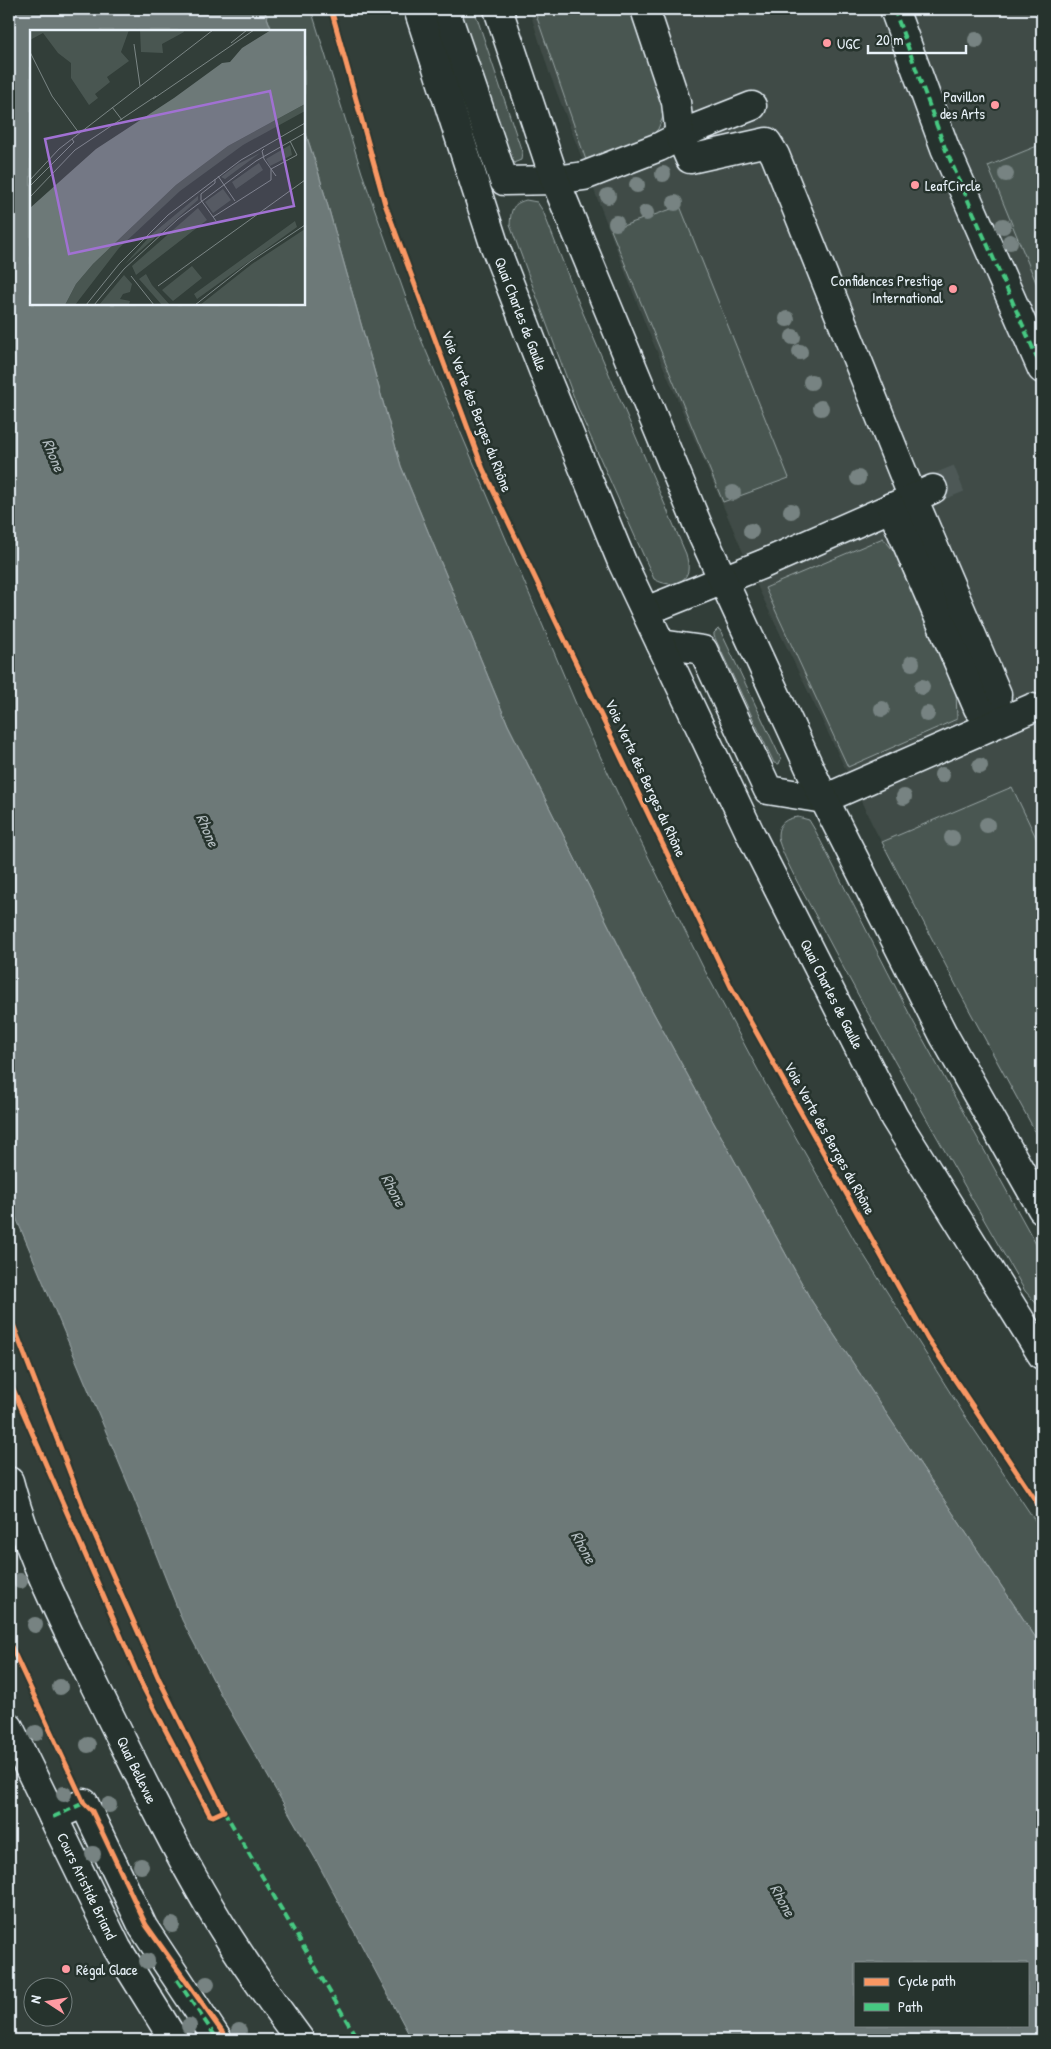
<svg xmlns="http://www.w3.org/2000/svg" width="1051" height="2049" viewBox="0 0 1051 2049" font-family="'Patrick Hand',sans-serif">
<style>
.built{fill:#3f4b46}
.green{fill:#495651;stroke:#98a4a4}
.water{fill:#6d7978;stroke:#9ea9ab;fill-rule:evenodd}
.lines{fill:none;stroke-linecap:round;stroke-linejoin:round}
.minor-tunnel{stroke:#4d5956;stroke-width:28;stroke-dasharray:28 14;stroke-linecap:butt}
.minor-casing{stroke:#e8f1f8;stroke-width:31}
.major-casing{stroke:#e8f1f8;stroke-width:31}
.minor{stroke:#26332d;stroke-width:28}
.major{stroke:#26332d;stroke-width:28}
.quiet{stroke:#46c982;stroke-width:4;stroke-dasharray:8 4;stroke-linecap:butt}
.cycleway-casing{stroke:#26332d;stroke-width:8}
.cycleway{stroke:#f99763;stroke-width:5}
.tree{fill:#778382}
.poi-dot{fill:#ff9aa2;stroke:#26332d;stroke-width:2}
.labels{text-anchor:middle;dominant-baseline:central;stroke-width:5;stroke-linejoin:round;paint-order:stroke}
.poi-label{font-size:15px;fill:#e8f1f8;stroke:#26332d;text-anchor:start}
.street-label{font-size:15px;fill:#e8f1f8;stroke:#26332d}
.water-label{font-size:16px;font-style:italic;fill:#b1bbbe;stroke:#26332d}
.inset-road{fill:none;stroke:#7b8685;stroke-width:1}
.view{fill:#a171d3;fill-opacity:0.15;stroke:#a171d3;stroke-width:2.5}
.inset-edge{fill:none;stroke:#e8f1f8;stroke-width:2.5}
</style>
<rect width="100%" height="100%" fill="#323e39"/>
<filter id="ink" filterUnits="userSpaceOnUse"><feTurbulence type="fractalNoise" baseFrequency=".02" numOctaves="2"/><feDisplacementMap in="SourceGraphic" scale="10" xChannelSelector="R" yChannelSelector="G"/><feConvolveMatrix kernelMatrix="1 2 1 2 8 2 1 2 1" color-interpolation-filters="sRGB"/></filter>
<g filter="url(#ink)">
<!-- built -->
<polygon class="built" points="529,9 1042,9 1042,1144 994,1058 872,824 760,592 646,326 549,72"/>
<!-- green -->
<g class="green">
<polygon points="264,9 311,9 362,173 418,332 579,711 632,824 703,967 766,1085 855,1241 963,1413 1042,1531 1042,1647 811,1300 642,992 508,725 401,466 318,171 304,128 304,31 272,31"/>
<polygon points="454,9 474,9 522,152 521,160 511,164"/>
<polygon points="534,9 634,9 664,106 663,117 658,129 649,138 587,163"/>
<polygon points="1042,144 1042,297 988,166"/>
<path d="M 526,200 L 537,202 L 543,211 L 580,306 L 686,554 C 687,558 689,566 688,571 C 684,587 665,586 654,579 L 579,411 L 510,225 C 511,211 511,204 526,200 Z"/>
<polygon points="680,206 789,478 723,502 611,230"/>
<polygon points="883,538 902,561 956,689 957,719 848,767 765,588"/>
<polygon points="718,629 720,630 781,759 779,764 774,763 714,636 714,633"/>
<polygon points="1012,787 1042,850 1042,1144 960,993 882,842"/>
<path d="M 798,817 L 809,820 L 815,830 L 913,1021 L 1042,1255 L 1042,1310 L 1025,1291 C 954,1168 884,1045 818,920 C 810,905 777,848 778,835 C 778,823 787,818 798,817 Z"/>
</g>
<!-- water -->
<path class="water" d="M 9,9 L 264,9 L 272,31 L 31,31 L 31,304 L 304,304 L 304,128 L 318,171 L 401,466 L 508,725 L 642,992 L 811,1300 L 1042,1647 L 1042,2040 L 412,2040 L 315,1858 L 222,1697 L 182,1620 L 133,1496 L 9,1201 ZM 855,1963 L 1027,1963 L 1027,2025 L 855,2025 Z"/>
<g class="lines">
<!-- minor-tunnel -->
<polyline class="minor-tunnel" points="933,489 963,477"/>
<!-- minor casing -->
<g class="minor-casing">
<g id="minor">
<polyline points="445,9 504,181 555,180 584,176 659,147 696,128 752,106"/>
<polyline points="645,9 676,102 680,136 690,159 767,142 775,155 913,498 763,564 646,611"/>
<polyline points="894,9 945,148 1042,369"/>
<polyline points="933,489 913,498 997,694 994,724"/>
<polyline points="891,507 978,708 994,724"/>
<polyline points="661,644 703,650 768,790 824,799 1032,708"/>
<polyline points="53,1817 84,1803 143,1927 218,2040"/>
</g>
</g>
<!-- major casing -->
<g class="major-casing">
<g id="major">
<polyline points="418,9 494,244 545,375 622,562 751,835 894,1117 1042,1355"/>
<polyline points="498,9 555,180 699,528 824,799 943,1034 1042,1209"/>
<path d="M 9,1481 C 28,1554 64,1623 97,1690 C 134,1764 169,1838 211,1909 C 238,1955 269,1998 300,2040"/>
<polyline points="9,1727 117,1948 174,2040"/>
</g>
</g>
<!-- minor -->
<use href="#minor" class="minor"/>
<!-- major -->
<use href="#major" class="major"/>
<!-- quiet -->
<g class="quiet">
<polyline points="894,9 945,148 1042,369"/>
<polyline points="224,1811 358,2040"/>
<polyline points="53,1817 84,1803 86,1806"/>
<polyline points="177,1980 218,2040"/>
</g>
<!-- cycleway casing -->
<g class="cycleway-casing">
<g id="cycleway">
<polyline points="331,9 385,204 483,469 731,987 927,1338 1042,1510"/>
<polyline points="9,1314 87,1517 159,1679 224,1811 213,1816 210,1815 143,1687 13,1389"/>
<polyline points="9,1642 84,1803 92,1811 146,1925 228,2040"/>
</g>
</g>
<!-- cycleway -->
<use href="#cycleway" class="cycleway"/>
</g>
<!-- trees -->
<g class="tree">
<circle cx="976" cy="40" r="8"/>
<circle cx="663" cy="174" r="8"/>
<circle cx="1006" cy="174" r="8"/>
<circle cx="637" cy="185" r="8"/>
<circle cx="608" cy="196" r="8"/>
<circle cx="675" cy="203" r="8"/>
<circle cx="646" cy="213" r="8"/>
<circle cx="616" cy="223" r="8"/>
<circle cx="1003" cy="226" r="8"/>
<circle cx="1010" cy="242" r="8"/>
<circle cx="787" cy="319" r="8"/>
<circle cx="793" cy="337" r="8"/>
<circle cx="800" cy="352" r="8"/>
<circle cx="811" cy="382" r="8"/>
<circle cx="821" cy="408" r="8"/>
<circle cx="858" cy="478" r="8"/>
<circle cx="733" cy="493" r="8"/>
<circle cx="791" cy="511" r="8"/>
<circle cx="751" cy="531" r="8"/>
<circle cx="912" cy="663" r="8"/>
<circle cx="922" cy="687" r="8"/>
<circle cx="882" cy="709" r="8"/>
<circle cx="927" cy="714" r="8"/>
<circle cx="980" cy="766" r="8"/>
<circle cx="942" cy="775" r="8"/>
<circle cx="904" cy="797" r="8"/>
<circle cx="987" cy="825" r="8"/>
<circle cx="952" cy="838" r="8"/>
<circle cx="20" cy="1581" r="8"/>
<circle cx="35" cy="1625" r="8"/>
<circle cx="60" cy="1687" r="8"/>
<circle cx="36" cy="1733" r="8"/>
<circle cx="88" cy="1745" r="8"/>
<circle cx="64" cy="1794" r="8"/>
<circle cx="109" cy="1805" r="8"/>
<circle cx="93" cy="1854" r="8"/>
<circle cx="141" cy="1866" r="8"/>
<circle cx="172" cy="1925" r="8"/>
<circle cx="147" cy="1961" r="8"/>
<circle cx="207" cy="1984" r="8"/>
<circle cx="189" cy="2026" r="8"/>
<circle cx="239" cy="2031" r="8"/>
</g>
</g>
<!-- markers -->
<g class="poi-dot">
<circle cx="827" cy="43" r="5"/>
<circle cx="995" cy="105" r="5"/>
<circle cx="915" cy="185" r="5"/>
<circle cx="953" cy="289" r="5"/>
<circle cx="66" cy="1969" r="5"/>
</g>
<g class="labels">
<!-- poi labels -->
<g class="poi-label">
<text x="837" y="43">UGC</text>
<text x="985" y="96" text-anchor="end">Pavillon<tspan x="985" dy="17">des Arts</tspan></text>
<text x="925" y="185">LeafCircle</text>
<text x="943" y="280" text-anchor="end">Confidences Prestige<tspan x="943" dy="17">International</tspan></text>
<text x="76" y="1969">Régal Glace</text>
</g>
<!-- street labels -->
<g class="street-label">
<text transform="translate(521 314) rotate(69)">Quai Charles de Gaulle</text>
<text transform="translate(477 411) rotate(69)">Voie Verte des Berges du Rhône</text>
<text transform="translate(646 778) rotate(65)">Voie Verte des Berges du Rhône</text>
<text transform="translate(832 994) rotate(63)">Quai Charles de Gaulle</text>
<text transform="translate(830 1138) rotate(61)">Voie Verte des Berges du Rhône</text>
<text transform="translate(137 1770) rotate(64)">Quai Bellevue</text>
<text transform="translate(87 1886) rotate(64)">Cours Aristide Briand</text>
</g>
<!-- water labels -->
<g class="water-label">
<text transform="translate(54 455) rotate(68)">Rhone</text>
<text transform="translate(208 830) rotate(67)">Rhone</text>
<text transform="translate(394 1190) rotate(62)">Rhone</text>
<text transform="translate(584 1547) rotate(61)">Rhone</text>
<text transform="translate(783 1900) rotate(61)">Rhone</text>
</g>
</g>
<!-- overview -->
<g transform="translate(30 30)">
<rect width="275" height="275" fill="#323e39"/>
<path d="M 0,0 L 99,0 L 91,22 L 99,31 L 77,47 L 80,52 L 65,64 L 68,68 L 59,75 L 41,48 L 41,33 L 28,23 L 13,3 L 0,10 ZM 110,0 L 153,0 L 154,2 L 132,14 L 133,23 L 111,22 ZM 275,74 L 275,81 L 213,115 L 150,161 L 89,218 L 45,275 L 35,275 L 46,254 L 63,234 L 146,155 L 198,116 ZM 260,115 L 262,125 L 240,136 L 236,129 ZM 230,123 L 195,149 L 191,147 L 208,134 ZM 229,133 L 233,140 L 206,159 L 202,152 ZM 193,159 L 201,170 L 183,183 L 175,172 ZM 168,166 L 168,170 L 95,234 L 122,204 ZM 168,178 L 177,190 L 106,245 L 102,236 ZM 265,191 L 267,197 L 167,269 L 164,264 ZM 275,199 L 275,275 L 170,275 L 222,234 ZM 162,236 L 172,248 L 143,271 L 132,260 ZM 116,244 L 122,255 L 140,275 L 132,275 L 109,249 ZM 94,245 L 102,254 L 100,262 L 93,264 L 90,269 L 100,271 L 99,275 L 69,275 Z" fill="#495651"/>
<path d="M 241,0 L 275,0 L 275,74 L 198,116 L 146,155 L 63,234 L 46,254 L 35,275 L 0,275 L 0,178 L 66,119 L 144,68 L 192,33 L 200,32 L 212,18 Z" fill="#6d7978"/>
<path class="inset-road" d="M 201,13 L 217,0M 104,14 L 110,56M 0,22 L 22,66 L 49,103M 123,69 L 224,0M 82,77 L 92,90M 234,119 L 232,121 L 234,129 L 246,146M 241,139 L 267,125 L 260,111M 188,146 L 205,171M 185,149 L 185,153 L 171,164 L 171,170 L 186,191M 0,150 L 29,119 L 183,0M 0,156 L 44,112 L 42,109M 0,167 L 45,120 L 126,66M 183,187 L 241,150 L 241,139M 101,246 L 124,275M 128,256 L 275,150M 56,275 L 89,234 L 138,185 L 211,130 L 275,93M 64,275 L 94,239 L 148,189 L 226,131 L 275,103M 165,275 L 221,231 L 275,195"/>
<path class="view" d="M 240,61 L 264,176 L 39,224 L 15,109 Z"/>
<rect width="275" height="275" class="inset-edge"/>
</g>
<!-- margin -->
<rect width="1051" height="2049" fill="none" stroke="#26332d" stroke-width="30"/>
<rect x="15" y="15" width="1021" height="2019" fill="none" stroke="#e8f1f8" stroke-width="2" filter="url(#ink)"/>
<!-- legend -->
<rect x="854" y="1962" width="175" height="65" fill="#26332d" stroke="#747f7e"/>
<rect x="864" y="1978" width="25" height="8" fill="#f99763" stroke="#747f7e"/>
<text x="898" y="1986" font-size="15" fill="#e8f1f8">Cycle path</text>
<rect x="864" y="2003" width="25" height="8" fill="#46c982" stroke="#747f7e"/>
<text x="898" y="2012" font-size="15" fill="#e8f1f8">Path</text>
<!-- north arrow -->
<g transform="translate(48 2002) rotate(282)"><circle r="24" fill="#26332d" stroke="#747f7e"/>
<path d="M0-4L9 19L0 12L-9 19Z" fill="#ff9aa2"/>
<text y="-8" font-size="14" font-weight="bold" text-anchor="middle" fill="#e8f1f8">N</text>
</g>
<!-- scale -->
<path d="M868 45v8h98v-8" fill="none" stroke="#e8f1f8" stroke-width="2.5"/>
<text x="876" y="45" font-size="15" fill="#e8f1f8" stroke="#26332d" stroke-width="4" paint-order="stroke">20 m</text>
</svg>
